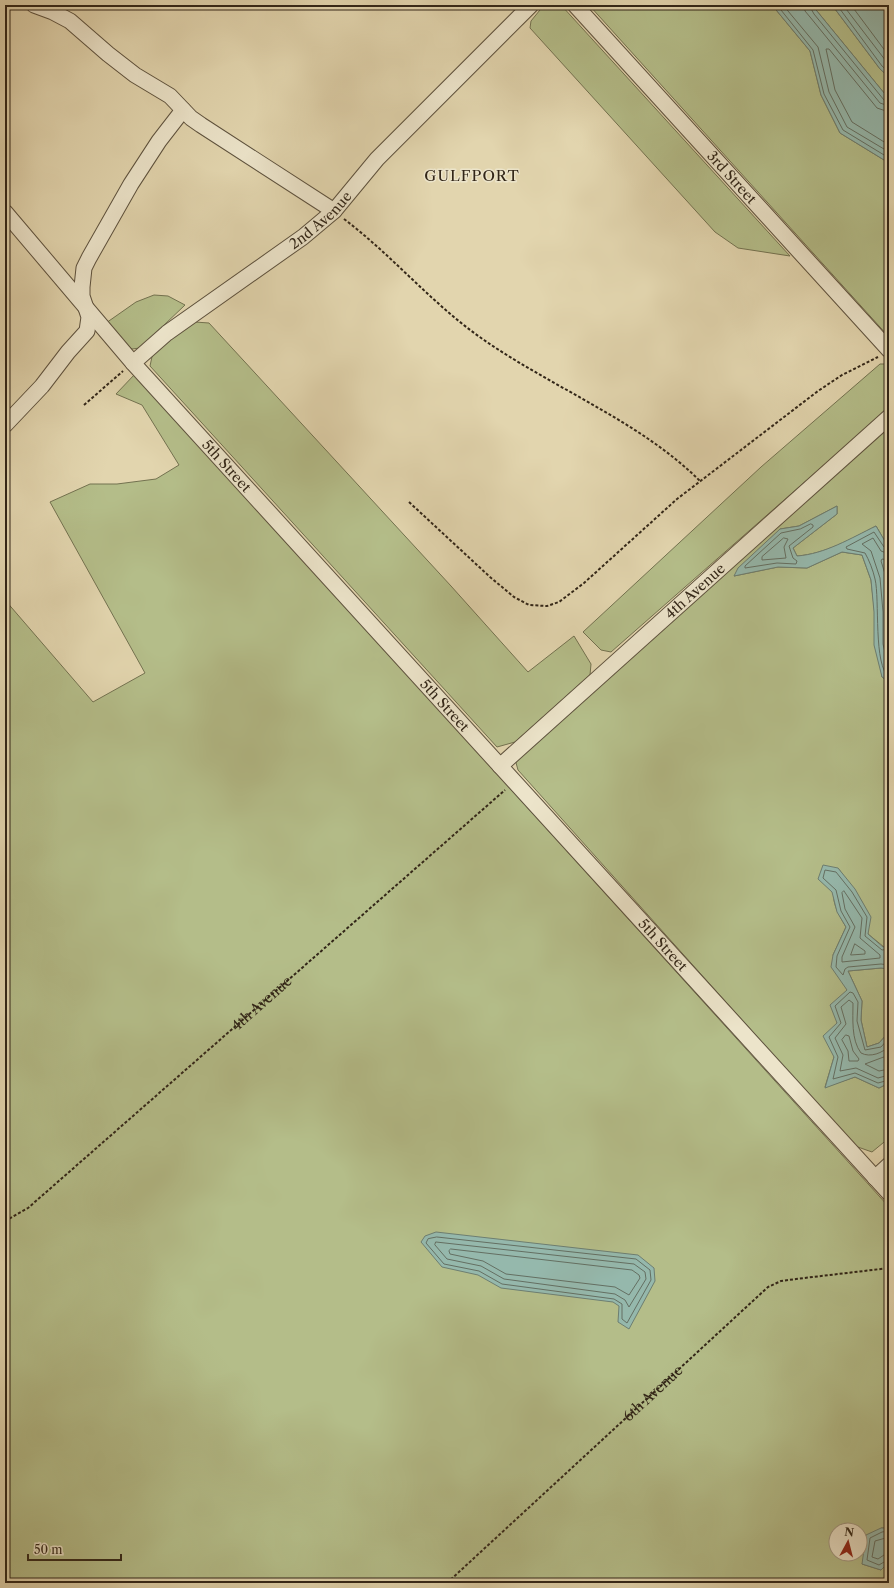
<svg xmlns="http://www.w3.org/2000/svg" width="894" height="1588" viewBox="0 0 894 1588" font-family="'Libre Caslon Text',serif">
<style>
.green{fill:#b4bd89;stroke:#737250;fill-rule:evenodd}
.water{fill:#95b8ac;stroke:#6d7e71}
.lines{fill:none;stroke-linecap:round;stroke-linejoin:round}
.shore{stroke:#646f62;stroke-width:1}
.minor-casing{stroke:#5e523e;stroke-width:17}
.path{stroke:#322618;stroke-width:2;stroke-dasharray:3 2;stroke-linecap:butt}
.minor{stroke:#ece4ca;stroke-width:15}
.labels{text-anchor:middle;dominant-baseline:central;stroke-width:3;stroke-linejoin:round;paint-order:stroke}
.street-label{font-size:14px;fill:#322618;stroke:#ece4ca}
.neighbourhood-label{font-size:15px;letter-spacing:1px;fill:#322618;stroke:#ece4ca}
</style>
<rect width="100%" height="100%" fill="#e2d5ae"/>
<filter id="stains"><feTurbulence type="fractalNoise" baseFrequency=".005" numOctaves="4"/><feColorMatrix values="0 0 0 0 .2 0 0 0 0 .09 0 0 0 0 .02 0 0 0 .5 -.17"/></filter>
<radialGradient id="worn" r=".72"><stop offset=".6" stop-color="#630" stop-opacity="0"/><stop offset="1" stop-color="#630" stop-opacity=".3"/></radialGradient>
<!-- green -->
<g class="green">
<polygon points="544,5 561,5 790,256 738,248 715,232 530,28 531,21"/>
<polygon points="589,5 772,5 810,51 821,95 840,133 889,163 889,337"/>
<polygon points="812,5 832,5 880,69 889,77 889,99"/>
<polygon points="154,295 168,296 185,305 140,348 132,349 106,323 136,302"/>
<polygon points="195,322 209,323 451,586 528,672 574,636 591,664 590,675 515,742 497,747 150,366 153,352"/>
<polygon points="880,364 887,364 889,365 889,408 611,652 601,650 583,632 761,467"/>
<path d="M 135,374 L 889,1207 L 889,1528 L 881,1528 L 862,1564 L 881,1570 L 889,1562 L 889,1583 L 5,1583 L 5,600 L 93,702 L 145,673 L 50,502 L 90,484 L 117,484 L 156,479 L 179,465 L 142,405 L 116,394 ZM 836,1530 L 860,1530 L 860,1554 L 836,1554 Z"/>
<path d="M 889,425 L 889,550 L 886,543 L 876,526 C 851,539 825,554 797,556 L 793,548 L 837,514 L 837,506 L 799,526 L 780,529 L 734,576 L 778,567 L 807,568 L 842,552 L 862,555 L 871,580 L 882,677 L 889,682 L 889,945 L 884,947 L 868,934 L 862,902 L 838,868 C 831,896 831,902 846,927 L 833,955 L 847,990 L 837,1023 L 834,1057 L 825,1087 L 855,1077 L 879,1088 L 889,1083 L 889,1138 L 872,1152 L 855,1146 L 518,770 L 515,759 Z"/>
<polygon points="881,968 889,969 889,1032 879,1043 867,1047 861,1020 862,1001 848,971"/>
</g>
<!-- water -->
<g class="water">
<polygon points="772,5 812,5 889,99 889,163 840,133 821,95 810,51"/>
<polygon points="832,5 889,5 889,77 880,69"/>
<path d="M 837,506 L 837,514 L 793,548 L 797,556 C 825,554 851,538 876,526 L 886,543 L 889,550 L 889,682 L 882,677 L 874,645 L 874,612 L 871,580 L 862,555 L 842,552 L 807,568 L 778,567 L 734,576 L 738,568 L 780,529 L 799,526 Z"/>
<polygon points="823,865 838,868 855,889 871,917 868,934 883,947 889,945 889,969 881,968 848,971 862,1001 861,1020 867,1047 879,1043 889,1032 889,1083 879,1088 855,1077 825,1088 834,1057 823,1036 837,1023 830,1005 847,990 831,967 833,955 846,927 837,912 832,892 818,879"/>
<polygon points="436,1232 638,1255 654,1268 655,1281 629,1329 618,1322 619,1306 613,1302 501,1288 478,1275 442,1267 421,1242 425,1236"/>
<polygon points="881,1528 889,1528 889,1562 881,1570 862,1564 866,1535"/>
</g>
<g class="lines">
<!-- shore -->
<g class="shore">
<polyline points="777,5 813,50 824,94 843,130 889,158"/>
<polyline points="783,5 818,47 829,92 847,127 889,152"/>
<polyline points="804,5 805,11 810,17 880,103 889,106"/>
<polyline points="809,5 814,14 884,100 889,101"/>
<polyline points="837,5 882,66 889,72"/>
<polyline points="843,5 889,65"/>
<polyline points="851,5 889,56"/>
<polyline points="889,112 877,108 829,49 826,49 835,90 852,122 889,145"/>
<polygon points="811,524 813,525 813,527 789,546 793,558 797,561 796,564 777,563 745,568 745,566 781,533 800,529"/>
<polygon points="784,538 788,539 784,547 786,558 762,560 762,557"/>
<path d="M 889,549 L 884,547 L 874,532 L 846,547 L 847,549 L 865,553 C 869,560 873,570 875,579 C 880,599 873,666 889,677"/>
<polyline points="889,554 881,551 873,538 862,544 871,551 880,578 883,612 883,644 889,670"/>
<polyline points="889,560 882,559 881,561 886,577 889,610"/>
<polygon points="844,891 862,918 860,938 880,955 880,958 842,962 842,957 855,927 845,909 842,893"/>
<polygon points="855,944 865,951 865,954 851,955"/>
<polyline points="889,949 882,950 865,936 867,917 852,892 836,872 825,870 823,878 836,890 841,911 850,927 837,956 836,967 843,975 845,969 848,967 881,964 889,965"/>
<polygon points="846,1035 849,1036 853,1051 859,1059 858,1061 849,1061 848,1051 842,1040"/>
<polyline points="889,1038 881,1047 865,1050 857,1021 858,1002 853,993 850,992 835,1006 841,1023 829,1037 838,1057 833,1079 855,1073 878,1083 889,1080"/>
<path d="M 889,1046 C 883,1053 870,1058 861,1053 C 851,1040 853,1018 853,1003 L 849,1000 L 841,1007 L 846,1024 L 835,1038 L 843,1055 L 840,1071 L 856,1068 L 878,1078 L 889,1075"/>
<polyline points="889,1055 865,1064 879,1071 889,1069"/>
<polygon points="437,1237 636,1259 650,1270 651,1280 627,1323 622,1319 622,1304 614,1299 502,1284 479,1271 444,1264 426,1243 428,1239"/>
<polygon points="436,1242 634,1264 645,1272 646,1279 629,1307 625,1300 615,1294 504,1279 481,1266 447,1259 435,1245"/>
<polygon points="451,1249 632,1270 639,1275 640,1278 629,1295 615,1287 506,1274 483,1261 450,1254 449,1251"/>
<polyline points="889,1531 882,1532 870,1538 867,1560 879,1565 889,1559"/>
<polyline points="889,1537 875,1541 872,1557 878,1559 884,1555 889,1554"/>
</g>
<!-- minor casing -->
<g class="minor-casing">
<g id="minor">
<polyline points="34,5 53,12 70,21 108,54 135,75 170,96 191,118 201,125 334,211"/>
<path id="s3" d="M 575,5 L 889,350"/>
<path id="s4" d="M 5,212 L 133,363 L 889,1193"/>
<path id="s5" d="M 133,363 L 167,333 L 303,237 L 334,211 L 377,159 L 531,5"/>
<polyline points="5,425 42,386 68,352 87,331 89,317 82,296 82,287 84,268 89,258 131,184 159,141 183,110"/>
<path id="s6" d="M 500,766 L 889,417"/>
<polyline points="875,1178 889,1165"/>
</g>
</g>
<!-- path -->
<g class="path">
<path d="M 344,219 C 393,256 433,305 484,340 C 553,388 641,422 700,481"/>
<polyline points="84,405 123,371"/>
<polyline points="409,502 490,577 514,597 529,605 547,606 559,602 584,583 677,499 818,391 842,375 878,357"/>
<path id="s1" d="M 5,1221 L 28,1208 L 505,790"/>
<path id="s2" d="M 447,1583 L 768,1287 L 781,1281 L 796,1279 L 889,1268"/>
</g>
<!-- minor -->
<use href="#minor" class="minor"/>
</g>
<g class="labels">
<!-- street labels -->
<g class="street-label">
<text stroke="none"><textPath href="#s3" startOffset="233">3rd Street</textPath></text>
<text stroke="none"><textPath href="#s5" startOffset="236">2nd Avenue</textPath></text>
<text stroke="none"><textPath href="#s4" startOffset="337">5th Street</textPath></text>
<text stroke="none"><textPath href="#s6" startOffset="262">4th Avenue</textPath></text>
<text stroke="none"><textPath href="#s4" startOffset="661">5th Street</textPath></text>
<text stroke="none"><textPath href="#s4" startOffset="985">5th Street</textPath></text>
<text stroke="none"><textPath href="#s1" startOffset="337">4th Avenue</textPath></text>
<text stroke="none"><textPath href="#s2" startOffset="280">6th Avenue</textPath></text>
</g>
<!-- neighbourhood labels -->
<g class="neighbourhood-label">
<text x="472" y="175">GULFPORT</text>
</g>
</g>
<!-- margin -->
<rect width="894" height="1588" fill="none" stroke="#e2d5ae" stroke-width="20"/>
<rect x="6" y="6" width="882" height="1576" fill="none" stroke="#322618" stroke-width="2"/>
<rect x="10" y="10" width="874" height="1568" fill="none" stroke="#322618"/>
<!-- north arrow -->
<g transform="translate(848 1542) rotate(7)"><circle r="19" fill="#ece4ca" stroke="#a29883"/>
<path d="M0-3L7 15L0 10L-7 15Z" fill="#8f2418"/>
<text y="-6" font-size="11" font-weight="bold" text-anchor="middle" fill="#322618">N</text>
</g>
<!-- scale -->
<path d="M28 1554v6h93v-6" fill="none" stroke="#322618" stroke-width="2"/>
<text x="34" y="1554" font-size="12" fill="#322618" stroke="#ece4ca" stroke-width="3" paint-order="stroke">50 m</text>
<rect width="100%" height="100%" filter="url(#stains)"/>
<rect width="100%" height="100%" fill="url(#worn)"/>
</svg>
